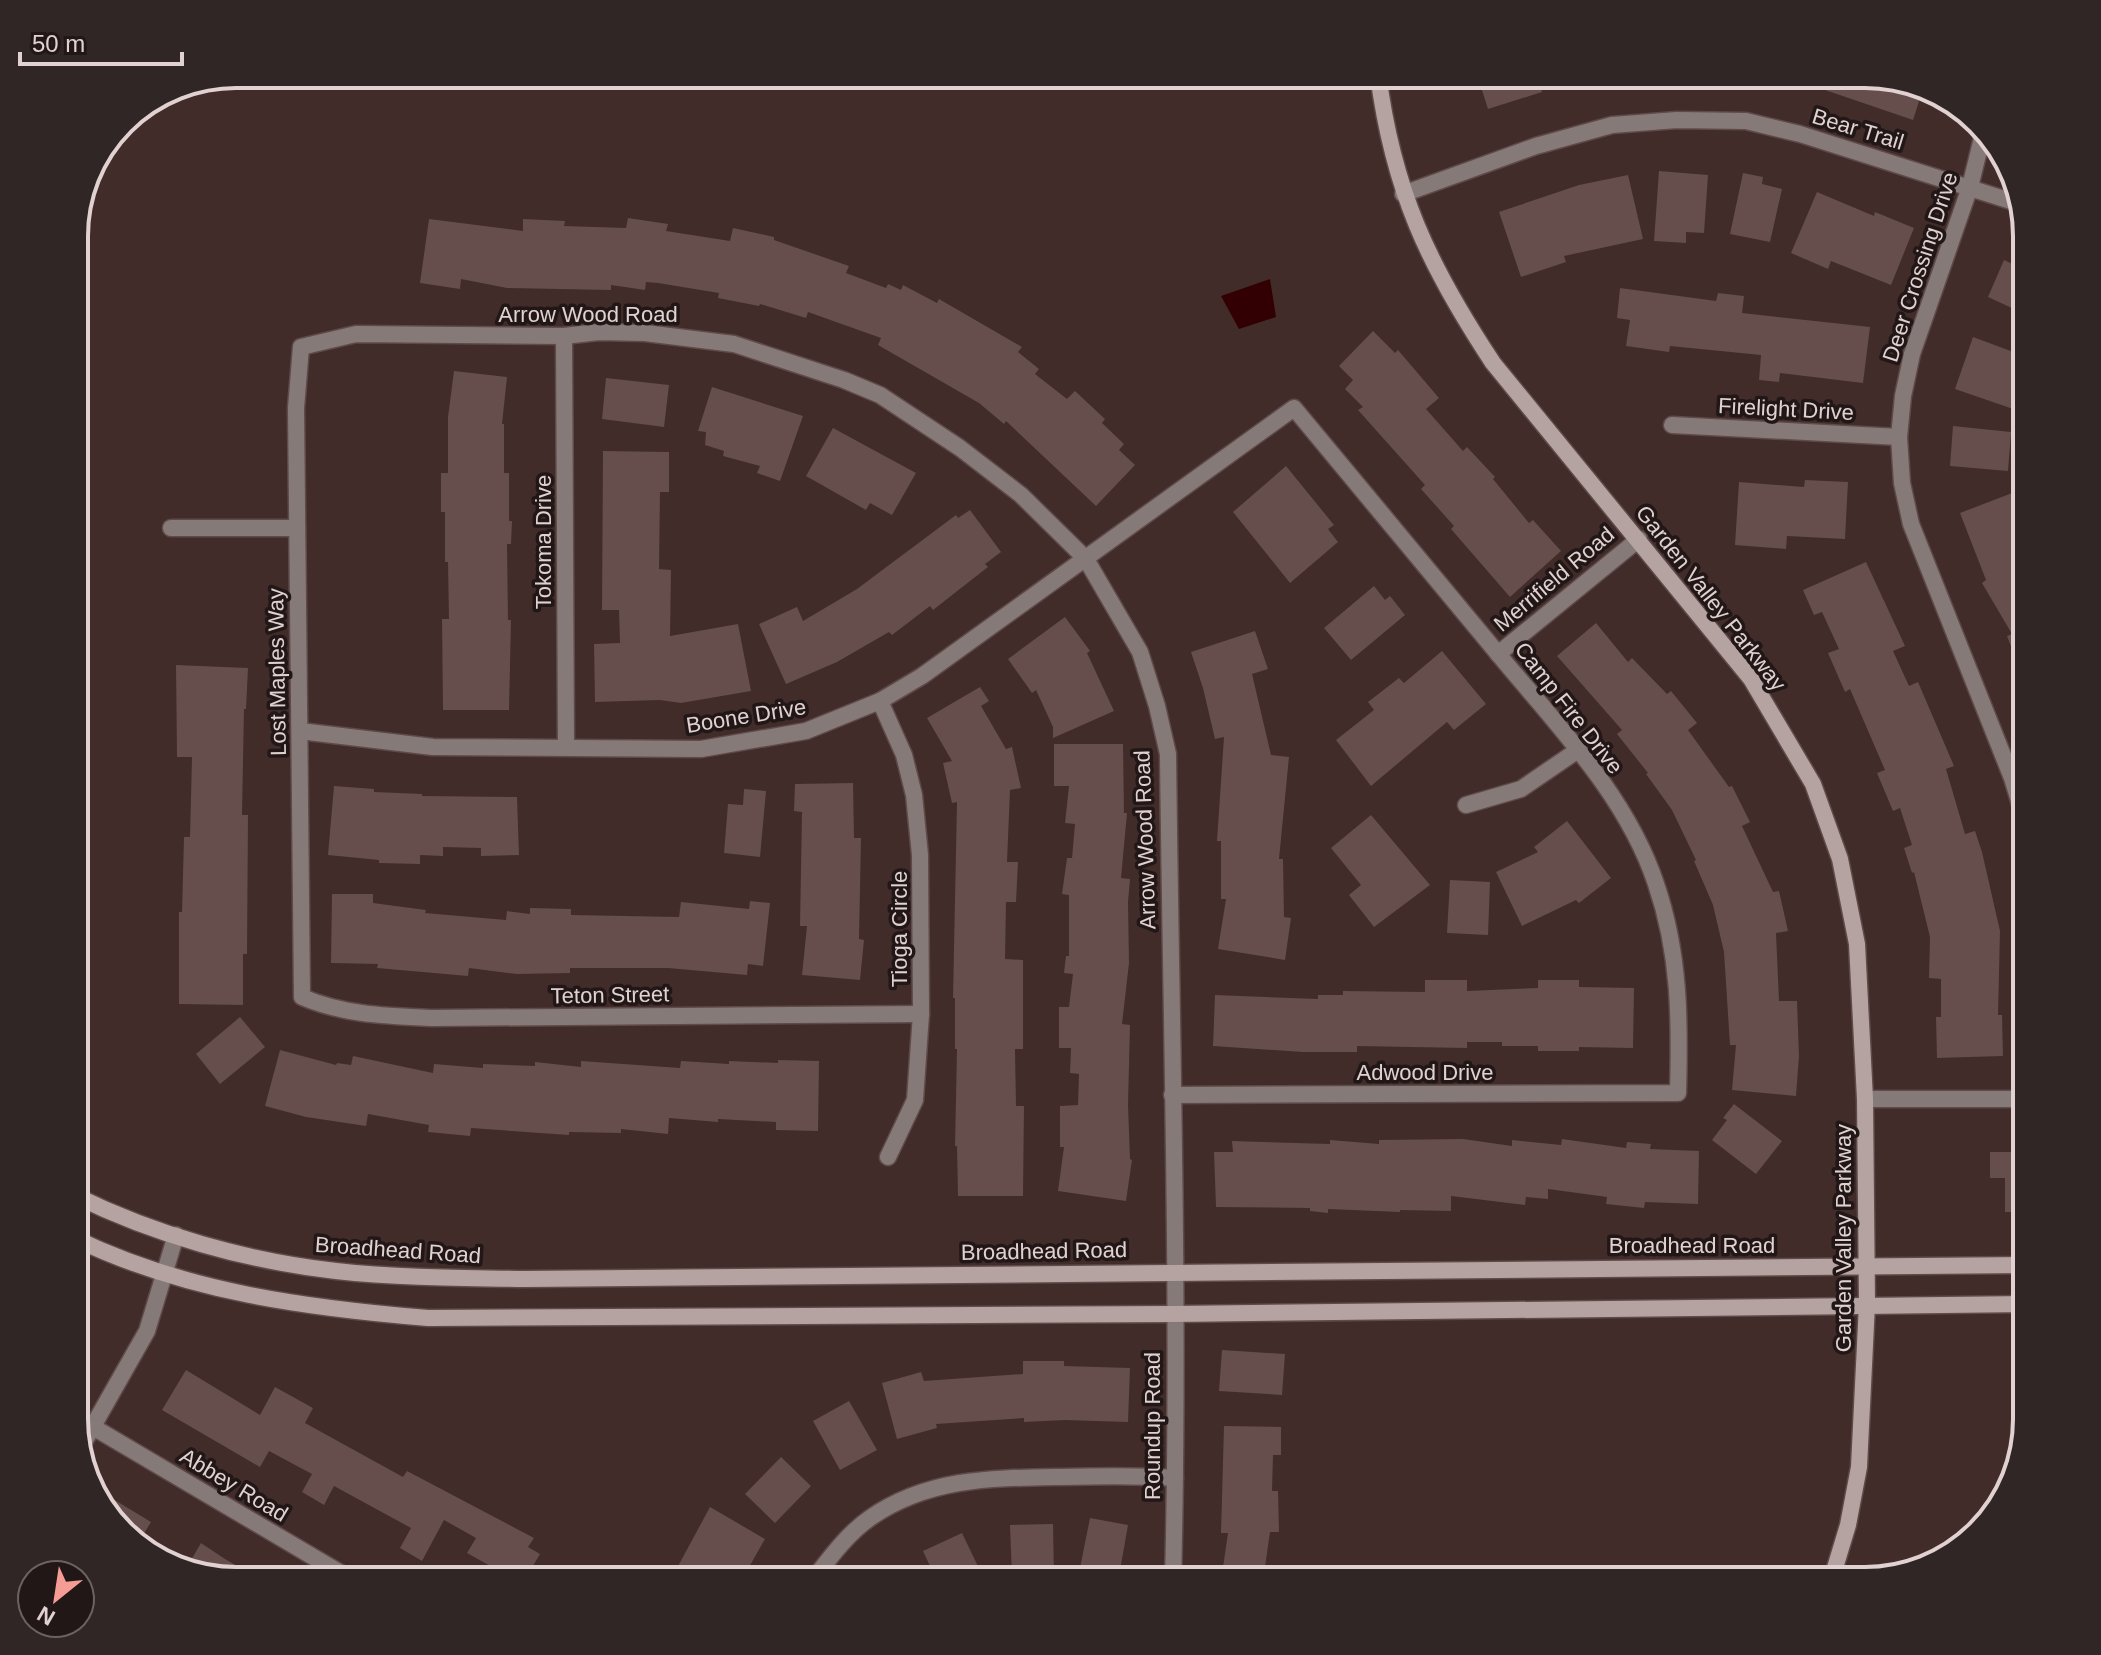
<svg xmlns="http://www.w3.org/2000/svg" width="2101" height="1655" viewBox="0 0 2101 1655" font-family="Helvetica,sans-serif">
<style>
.water{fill:#320002}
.building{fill:#654e4b}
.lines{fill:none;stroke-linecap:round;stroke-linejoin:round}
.street-casing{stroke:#5e4a48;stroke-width:19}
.secondary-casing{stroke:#5e4a48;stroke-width:19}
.street{stroke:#867a79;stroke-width:16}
.secondary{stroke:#b5a3a1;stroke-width:16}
.labels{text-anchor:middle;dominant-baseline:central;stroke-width:7;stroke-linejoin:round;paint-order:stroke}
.street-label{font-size:22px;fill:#e1d2d1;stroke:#211716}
.rim{fill:none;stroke:#e1d2d1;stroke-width:4}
</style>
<rect width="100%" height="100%" fill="#412c2a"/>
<!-- water -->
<polygon class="water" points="1270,279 1276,317 1239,329 1221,296"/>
<!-- building -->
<g class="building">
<polygon points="1487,74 1573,74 1574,81 1541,89 1542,92 1488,109 1480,84 1489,81"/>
<polygon points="1787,74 1866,74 1918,83 1924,86 1913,120 1787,77"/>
<polygon points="1659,171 1708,175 1704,233 1686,232 1686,243 1654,241"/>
<polygon points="1743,173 1763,177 1762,184 1782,189 1770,242 1730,234"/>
<polygon points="1628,175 1643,239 1564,256 1566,262 1521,277 1499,212 1579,185"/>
<polygon points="1817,192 1874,216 1875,212 1914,228 1891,285 1831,261 1828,269 1791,253"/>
<polygon points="628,218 668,224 666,231 730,241 733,228 774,237 774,240 849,266 846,273 886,288 888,284 901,290 903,285 937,303 939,299 1022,347 1018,352 1039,369 1035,374 1067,399 1075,391 1105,419 1102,423 1124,444 1119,450 1135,465 1096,506 1006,421 1004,424 979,403 878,345 881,338 808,312 806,318 760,304 759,306 718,298 719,293 658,283 646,282 645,290 611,285 611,290 507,288 461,279 460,289 420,283 429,219 523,231 523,219 565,221 564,226 626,228"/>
<polygon points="2004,260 2027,271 2027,315 1988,297"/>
<polygon points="1620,288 1716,301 1718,293 1744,296 1742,313 1870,327 1863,383 1780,373 1779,382 1759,380 1761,355 1670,346 1669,352 1626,346 1630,320 1617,318"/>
<polygon points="1373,331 1395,353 1398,350 1439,398 1426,409 1463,451 1467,447 1495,477 1493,479 1529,523 1533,520 1561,551 1510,597 1451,529 1454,526 1421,489 1425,485 1358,410 1363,407 1345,389 1353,380 1339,366"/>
<polygon points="1973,337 2027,357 2027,378 2016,410 1955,389"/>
<polygon points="454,371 507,377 502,424 504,424 504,473 509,473 509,521 512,521 511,544 507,544 508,620 511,620 509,710 443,710 442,619 449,619 448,562 445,562 445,512 441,512 441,473 448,473 448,417"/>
<polygon points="606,378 669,385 664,427 602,419"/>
<polygon points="712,387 803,416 780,481 757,473 760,466 723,456 724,451 705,445 706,432 698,431"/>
<polygon points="1953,426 2011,432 2008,471 1950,466"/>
<polygon points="833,428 916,473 892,515 870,503 866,510 806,476"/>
<polygon points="603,451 669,452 669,492 660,492 659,569 671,570 670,636 738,624 751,691 681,703 660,700 595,702 594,644 620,643 619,610 602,610"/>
<polygon points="1286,466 1334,525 1328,529 1338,542 1290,583 1233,512"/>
<polygon points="1805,480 1848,482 1845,539 1787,536 1786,549 1735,545 1739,482 1804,487"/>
<polygon points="2020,490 2027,509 2026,685 2007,636 2012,634 1982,583 1986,580 1960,513"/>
<polygon points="970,510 1001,552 985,564 988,567 933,610 930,606 892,635 889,632 837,662 786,684 759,624 797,607 803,621 857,589 956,515 958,518"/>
<polygon points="1866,562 1905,646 1893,651 1909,686 1918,682 1954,766 1946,769 1965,834 1975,831 1982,852 2000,931 1998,1015 2002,1015 2003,1056 1937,1058 1936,1017 1941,1017 1941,979 1929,978 1930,937 1914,872 1912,873 1904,848 1912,845 1900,808 1893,811 1877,773 1885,770 1850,689 1845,692 1828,653 1839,649 1822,612 1814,615 1803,590"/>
<polygon points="1374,586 1385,600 1390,596 1405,615 1351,660 1324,628"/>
<polygon points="1065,617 1090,651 1087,653 1114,711 1053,738 1053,727 1036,690 1032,693 1008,659"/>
<polygon points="1596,623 1628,662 1632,658 1667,694 1671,691 1697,723 1688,730 1729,787 1732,786 1750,822 1742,826 1773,892 1779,891 1788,931 1776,933 1779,1001 1797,1001 1799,1056 1796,1096 1732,1090 1736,1045 1730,1045 1724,952 1713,905 1694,861 1696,860 1672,810 1646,774 1648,773 1617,734 1622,730 1557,656"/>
<polygon points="1255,631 1268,669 1252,674 1271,755 1289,757 1279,859 1283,859 1284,917 1291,918 1285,960 1218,949 1226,899 1221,899 1221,841 1217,841 1224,737 1215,739 1203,688 1191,652"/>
<polygon points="1442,651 1486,704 1454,730 1447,722 1371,786 1336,740 1374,710 1368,702 1399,678 1404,683"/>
<polygon points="176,665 248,668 246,709 244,709 242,815 248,815 247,954 243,954 243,1005 179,1004 179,912 182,912 184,837 190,837 192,757 177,757"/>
<polygon points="980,687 989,701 981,706 1006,749 1012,747 1021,788 1010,790 1007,862 1018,862 1016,902 1006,902 1005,959 1023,960 1023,1049 1015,1049 1016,1106 1024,1106 1023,1196 958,1196 957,1146 955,1146 957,1049 955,1049 955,998 953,998 957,802 952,803 943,763 952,761 927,718"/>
<polygon points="1054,744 1123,744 1124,813 1127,813 1121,878 1130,879 1128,902 1129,963 1122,1024 1130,1025 1128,1105 1130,1159 1132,1160 1126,1201 1058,1191 1064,1147 1060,1147 1060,1106 1078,1105 1079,1074 1070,1073 1071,1048 1059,1048 1059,1007 1069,1007 1073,974 1064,973 1066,956 1069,956 1069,895 1062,894 1067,858 1072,858 1075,824 1065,823 1069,786 1054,786"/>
<polygon points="853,783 854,838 861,838 859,939 864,940 860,980 802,975 807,926 800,926 802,812 794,811 795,784"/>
<polygon points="334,786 374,789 374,792 422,794 422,796 517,797 519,855 481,856 481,848 443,847 443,856 420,855 420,864 379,863 379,860 328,855"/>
<polygon points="744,789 766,791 760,857 724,853 728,804 743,805"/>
<polygon points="1371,815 1430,885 1374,927 1349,895 1361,885 1331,848"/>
<polygon points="1567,821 1611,878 1579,903 1576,900 1522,926 1496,872 1538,852 1534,847"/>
<polygon points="1450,880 1490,882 1488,935 1447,933"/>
<polygon points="332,894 373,894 373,903 426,910 425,913 506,920 507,911 530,914 530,908 571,909 571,915 679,917 681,902 749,909 750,901 770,903 763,966 748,964 747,975 668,968 570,968 570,973 517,974 469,968 468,976 377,968 378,964 331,963"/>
<polygon points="1425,980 1467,980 1467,991 1538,988 1538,980 1579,980 1579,987 1634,988 1633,1048 1579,1047 1579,1051 1538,1051 1538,1046 1502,1046 1502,1042 1467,1042 1467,1048 1357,1046 1357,1052 1303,1052 1213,1046 1215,995 1318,999 1318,995 1343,995 1343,991 1425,992"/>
<polygon points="240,1017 265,1047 220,1084 196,1054"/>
<polygon points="280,1050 336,1065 337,1063 351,1065 353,1056 433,1073 434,1064 483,1068 483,1064 535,1066 535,1062 581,1067 581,1061 680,1068 681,1061 729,1064 729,1061 778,1063 778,1060 819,1061 818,1131 776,1130 776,1122 718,1119 718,1122 669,1118 668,1134 621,1129 621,1133 569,1132 569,1135 471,1128 470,1136 428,1132 429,1125 368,1114 366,1126 306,1117 265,1106"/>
<polygon points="1734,1104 1782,1141 1756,1174 1712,1140 1727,1120 1723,1118"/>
<polygon points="1463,1139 1512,1146 1512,1140 1561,1145 1562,1139 1626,1148 1627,1142 1651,1144 1650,1149 1699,1151 1698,1204 1645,1202 1644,1208 1606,1204 1607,1197 1548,1189 1548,1199 1526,1197 1525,1205 1451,1196 1451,1211 1400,1210 1400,1212 1328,1209 1328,1213 1310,1211 1310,1208 1216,1207 1214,1152 1233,1152 1232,1141 1330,1144 1330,1140 1379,1144 1379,1140"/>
<polygon points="1990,1152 2027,1152 2027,1212 2005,1212 2005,1178 1990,1178"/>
<polygon points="1222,1350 1285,1354 1282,1395 1219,1391"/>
<polygon points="1023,1361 1064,1361 1064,1366 1130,1368 1128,1422 1065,1420 1024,1422 1024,1418 936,1424 937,1428 897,1439 882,1383 921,1372 924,1381 1023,1374"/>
<polygon points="186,1370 260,1415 275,1387 313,1408 305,1423 403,1477 407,1471 534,1538 528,1547 540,1554 524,1581 517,1581 467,1553 476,1538 444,1520 422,1561 400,1548 411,1528 334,1486 324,1505 302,1492 312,1474 269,1451 260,1467 162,1410"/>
<polygon points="849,1401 877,1450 840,1470 813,1421"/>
<polygon points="1224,1426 1281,1427 1281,1455 1273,1455 1272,1491 1278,1491 1279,1532 1270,1532 1263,1581 1221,1581 1228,1533 1221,1533"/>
<polygon points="781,1457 811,1486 775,1523 745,1494"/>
<polygon points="113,1499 151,1522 137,1545 130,1541 106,1510"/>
<polygon points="710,1507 765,1539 741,1581 670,1581"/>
<polygon points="1090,1518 1128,1525 1119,1576 1080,1568"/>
<polygon points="1053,1524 1054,1576 1012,1577 1010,1525"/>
<polygon points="962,1533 985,1581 937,1581 923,1551"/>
<polygon points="201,1543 225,1559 263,1581 235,1581 184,1572"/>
</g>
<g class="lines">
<!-- street casing -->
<g class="street-casing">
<g id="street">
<polyline points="1984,130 1970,187 1912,354 1903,396 1899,437 1902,483 1911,524 2012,778 2027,827"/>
<polyline points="1403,194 1536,146 1612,125 1677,120 1746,121 1800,134 2020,204"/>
<polyline points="564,336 566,747"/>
<polyline points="1672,425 1899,437"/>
<polyline points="171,528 297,528"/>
<polyline points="1498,654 1639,539"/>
<polyline points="880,701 904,755 914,795 920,855 921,1014 915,1100 888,1157"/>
<path d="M 300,731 L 433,747 L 701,749 L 806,731 L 880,701 L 922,676 L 1294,408 C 1362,490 1431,573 1499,655 C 1557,725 1627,796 1656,884 C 1680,954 1680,1020 1678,1093 L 1172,1095"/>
<polyline points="1466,805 1521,789 1578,750"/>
<path d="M 921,1014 L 433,1018 C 387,1016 344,1015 302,997 L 296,408 L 301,347 L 356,334 L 564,336 L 599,332 L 645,333 L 734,344 L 844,380 L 880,395 L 960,448 L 1021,495 L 1086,559 L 1140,652 L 1157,706 L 1168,754 C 1171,1029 1180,1305 1173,1581"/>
<polyline points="1865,1099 2027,1099"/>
<polyline points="93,1427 354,1581"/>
<polyline points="80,1449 147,1331 176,1235"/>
<path d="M 812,1581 C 829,1559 847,1534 870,1518 C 928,1478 991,1478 1059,1477 C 1098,1476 1136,1475 1175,1478"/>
</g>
</g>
<!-- secondary casing -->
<g class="secondary-casing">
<g id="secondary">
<path d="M 1378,74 C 1393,191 1429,266 1493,363 L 1751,679 L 1813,784 L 1840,859 L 1857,944 L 1865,1099 L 1867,1304 L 1859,1467 L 1848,1525 L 1831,1581"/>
<path d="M 74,1195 C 155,1235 247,1261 336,1271 C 399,1278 462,1278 525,1279 L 2027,1265"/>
<path d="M 74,1238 C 185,1292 307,1308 428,1318 L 1174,1314 L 2027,1304"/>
</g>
</g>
<!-- street -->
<use href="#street" class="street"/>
<!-- secondary -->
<use href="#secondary" class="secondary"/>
</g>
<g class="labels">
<!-- street labels -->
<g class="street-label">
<text transform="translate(1858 129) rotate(17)">Bear Trail</text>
<text transform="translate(1920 267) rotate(-72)">Deer Crossing Drive</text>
<text x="588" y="314">Arrow Wood Road</text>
<text transform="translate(1786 409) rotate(3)">Firelight Drive</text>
<text transform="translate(543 542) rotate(-90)">Tokoma Drive</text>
<text transform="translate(1554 579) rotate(-40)">Merrifield Road</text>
<text transform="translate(1711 598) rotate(52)">Garden Valley Parkway</text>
<text transform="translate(277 672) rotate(-91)">Lost Maples Way</text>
<text transform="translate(1569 708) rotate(52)">Camp Fire Drive</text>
<text transform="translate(746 716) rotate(-9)">Boone Drive</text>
<text transform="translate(1145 840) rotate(-92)">Arrow Wood Road</text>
<text transform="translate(899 929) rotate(-90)">Tioga Circle</text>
<text transform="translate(610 995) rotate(-1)">Teton Street</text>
<text x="1425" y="1072">Adwood Drive</text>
<text transform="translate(1843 1238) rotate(-90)">Garden Valley Parkway</text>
<text x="1692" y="1245">Broadhead Road</text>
<text transform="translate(398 1250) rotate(4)">Broadhead Road</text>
<text transform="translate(1044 1251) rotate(-1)">Broadhead Road</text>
<text transform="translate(1152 1426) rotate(-90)">Roundup Road</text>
<text transform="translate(234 1485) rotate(31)">Abbey Road</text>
</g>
</g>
<!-- crop -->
<path d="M0 0H2101V1655H0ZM236 88H1865A148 148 0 0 1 2013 236V1419A148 148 0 0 1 1865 1567H236A148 148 0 0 1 88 1419V236A148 148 0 0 1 236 88Z" fill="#302625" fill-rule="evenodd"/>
<path class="rim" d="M236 88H1865A148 148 0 0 1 2013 236V1419A148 148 0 0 1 1865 1567H236A148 148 0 0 1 88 1419V236A148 148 0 0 1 236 88Z"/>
<!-- north arrow -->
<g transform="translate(56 1599) rotate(210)"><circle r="38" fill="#211716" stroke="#6e6261" stroke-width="2"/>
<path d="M0-6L14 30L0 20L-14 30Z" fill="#f59c94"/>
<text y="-12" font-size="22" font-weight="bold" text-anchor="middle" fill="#e1d2d1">N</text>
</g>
<!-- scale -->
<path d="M20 52v12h162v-12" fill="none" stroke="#e1d2d1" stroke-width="4"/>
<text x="32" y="52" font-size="24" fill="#e1d2d1" stroke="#211716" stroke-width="6" paint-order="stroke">50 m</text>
</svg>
